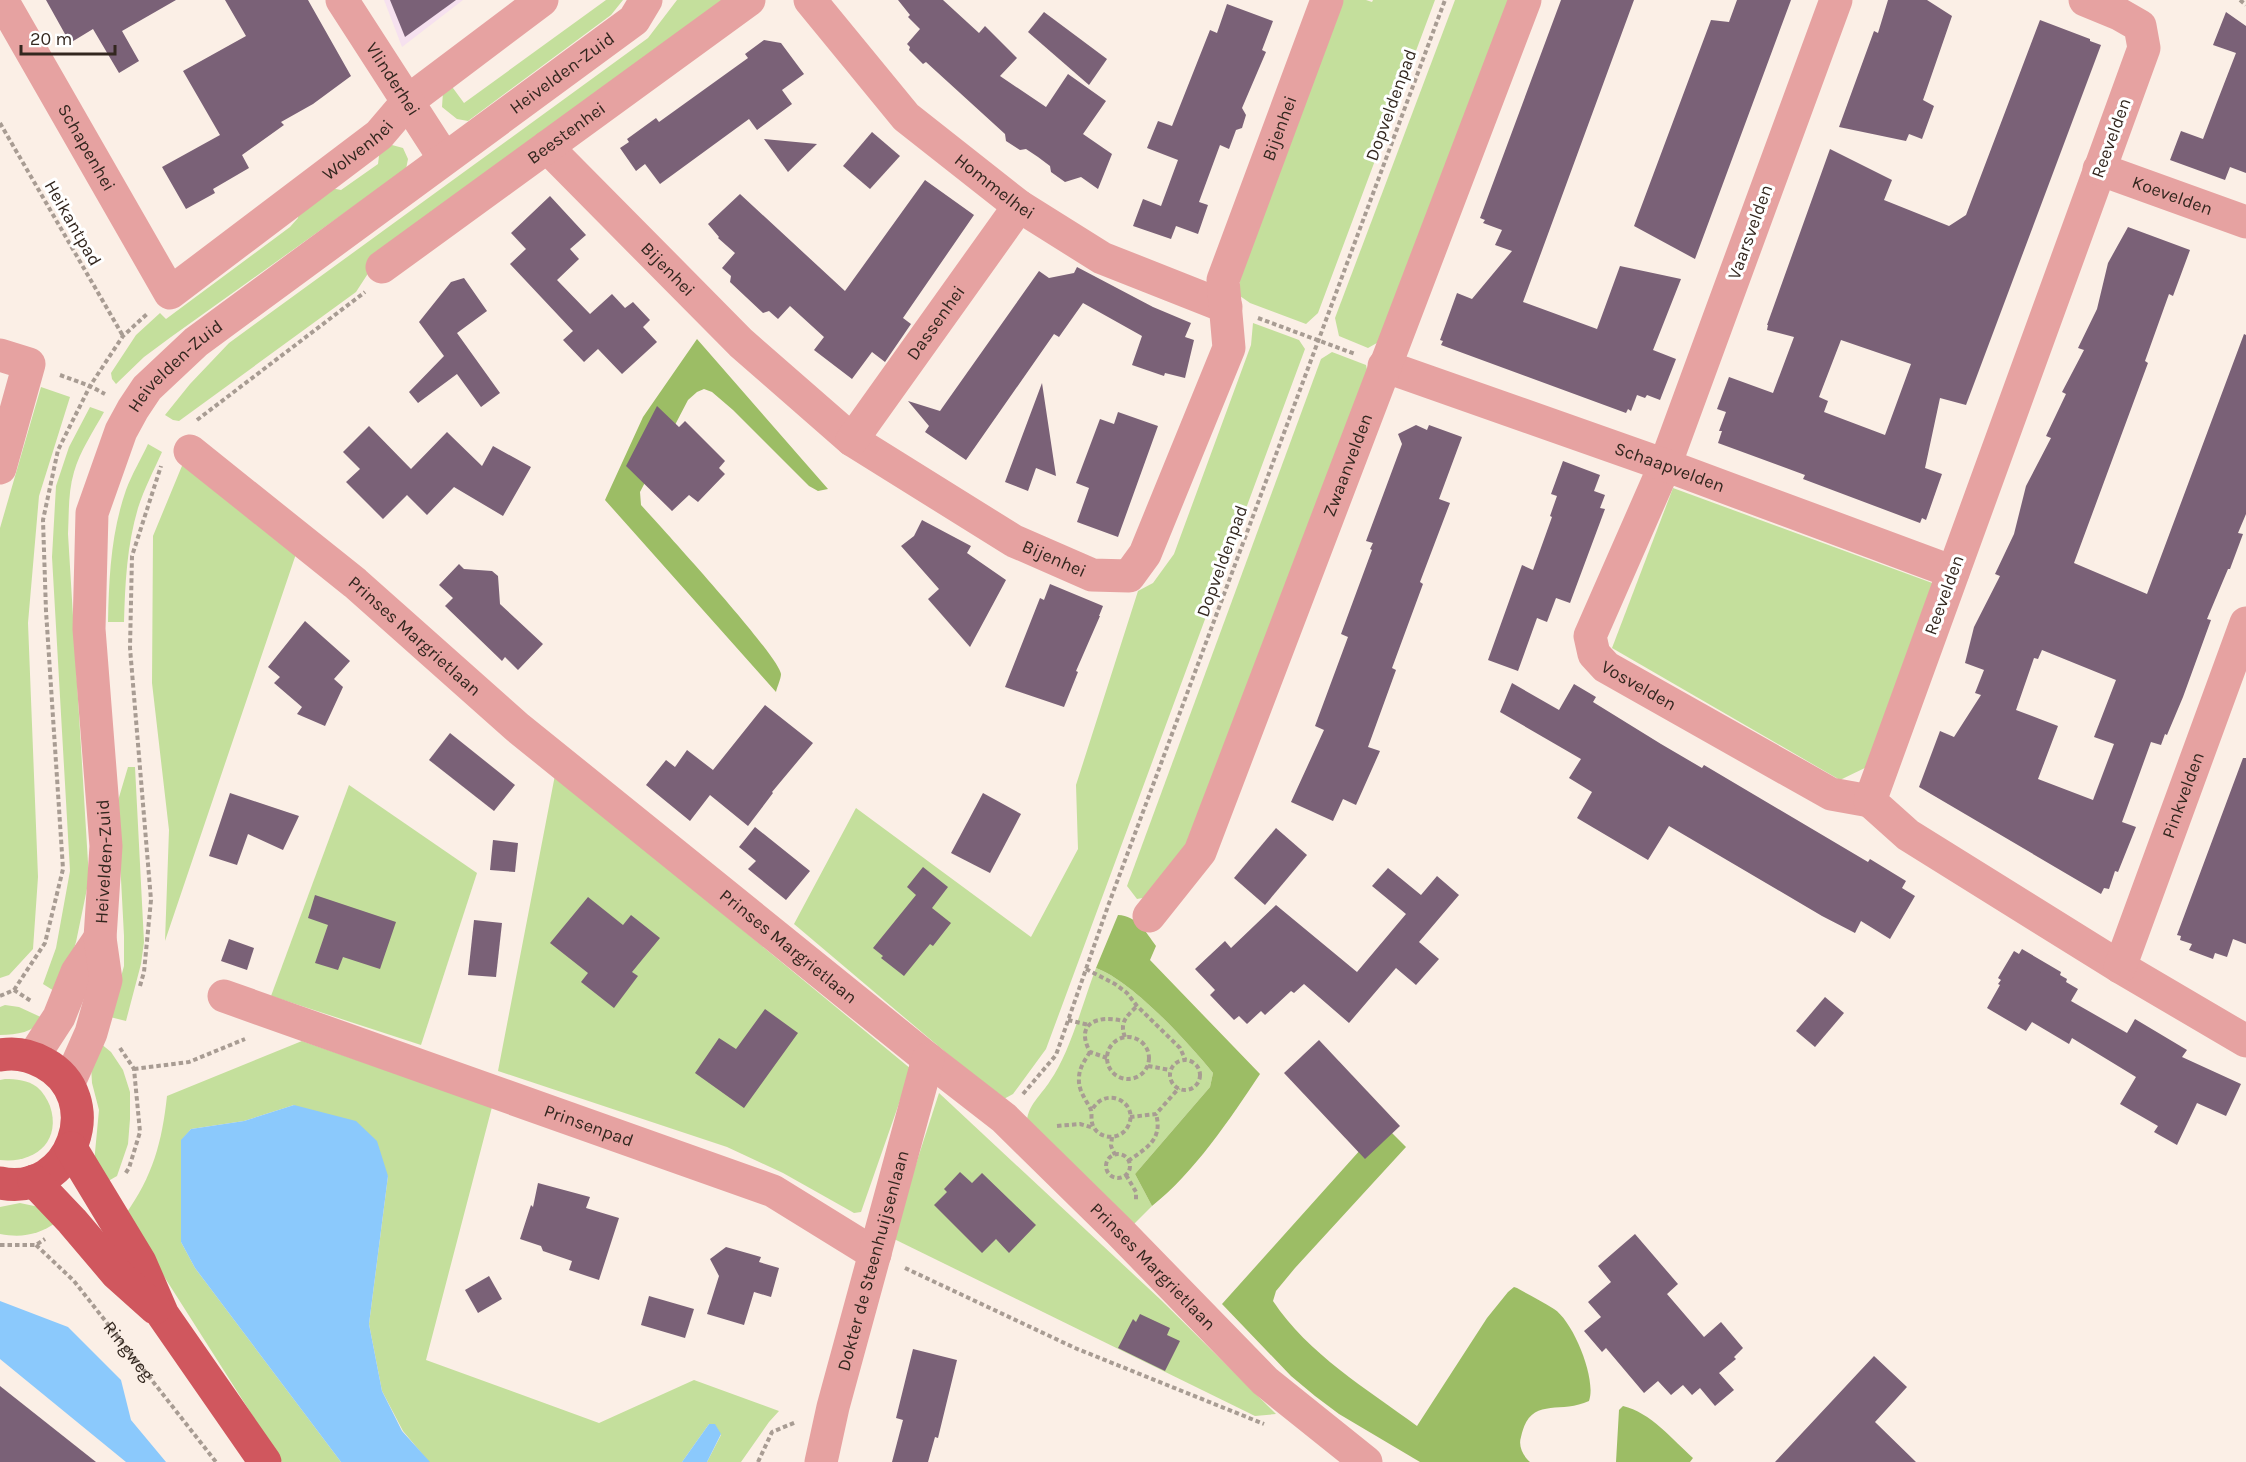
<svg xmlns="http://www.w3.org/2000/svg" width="2246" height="1462" viewBox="0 0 2246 1462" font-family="Karla,sans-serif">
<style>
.education{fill:#f6e1ef}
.green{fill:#c4df9c}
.forest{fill:#9cbd65}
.water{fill:#8bc9fc}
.building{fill:#7a6177;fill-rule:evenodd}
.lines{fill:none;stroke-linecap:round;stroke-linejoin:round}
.path{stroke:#a89c93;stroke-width:4;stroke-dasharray:4.5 3;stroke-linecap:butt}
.minor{stroke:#e6a2a1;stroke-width:33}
.major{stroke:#d0575e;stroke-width:33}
.labels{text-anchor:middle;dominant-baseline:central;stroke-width:6;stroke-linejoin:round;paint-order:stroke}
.street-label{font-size:18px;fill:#33271f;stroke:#fff}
</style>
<rect width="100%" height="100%" fill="#fbefe6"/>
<!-- education -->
<polygon class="education" points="384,0 463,0 402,47"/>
<!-- green -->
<g class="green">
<polygon points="606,0 623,0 611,15 468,121 457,119 442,107 443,92 450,84 464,103"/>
<polygon points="677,0 730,0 378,258 356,292 179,421 173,420 165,415 190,384 229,343 648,38"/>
<polygon points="1341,0 1366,0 1372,2 1373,0 1435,0 1318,313 1306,324 1250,303 1240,296 1240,276"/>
<polygon points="1455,0 1509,0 1384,339 1368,348 1339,336 1335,318"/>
<polygon points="392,145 403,148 408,159 406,169 171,337 144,357 116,384 112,379 111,373 136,335 160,313 166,319 290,227 298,218 299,209 326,187 341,190 378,164 380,148"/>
<polygon points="1253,323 1299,340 1305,349 1046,1049 1013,1094 1002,1100 794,924 856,808 1031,937 1078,849 1076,785 1138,591 1153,583 1174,554 1251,345"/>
<polygon points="1332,352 1366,365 1369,378 1196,842 1148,897 1137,899 1127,886 1321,359"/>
<polygon points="41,387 70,397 39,496 28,623 38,877 33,949 9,975 0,978 0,528"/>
<path d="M 90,407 L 104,412 C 93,432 80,451 74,472 C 68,492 69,514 68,534 L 89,879 L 76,942 L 59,994 L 43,984 L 56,948 L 70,871 L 52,557 L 56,486 L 69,447 Z"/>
<path d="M 148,444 L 162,452 C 154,470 144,489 138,508 C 127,545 125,583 124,622 L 108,622 C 109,577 111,533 126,490 C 132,474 141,459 148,444 Z"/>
<polygon points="184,461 297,551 165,941 169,830 152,683 153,536"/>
<polygon points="1673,488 1935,584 1871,765 1840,780 1612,648"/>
<polygon points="128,767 135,767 144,942 141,964 126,1021 110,1017 124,966 124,936 117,804"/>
<polygon points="555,775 911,1069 861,1212 854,1213 847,1209 783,1173 727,1147 498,1071"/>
<polygon points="349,785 477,873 421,1045 271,996"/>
<path d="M 1096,968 C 1132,981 1188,1042 1213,1073 L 1210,1087 L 1135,1174 L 1152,1206 L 1130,1228 L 1027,1121 C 1028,1105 1042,1094 1050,1081 C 1070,1053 1083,1002 1096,968 Z"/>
<path d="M 5,1005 L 19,1007 L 45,1019 C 32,1032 18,1035 0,1035 L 0,1007 Z"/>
<path d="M 302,1041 L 492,1107 L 426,1360 L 599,1423 L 694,1380 L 779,1411 L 769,1422 L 741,1462 L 707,1462 L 721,1435 L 715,1425 L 709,1424 L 682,1462 L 429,1462 L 403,1431 L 382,1391 L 369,1324 L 388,1176 L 294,1105 L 244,1121 L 191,1129 L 181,1141 L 181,1242 L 195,1268 L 341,1462 L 282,1462 L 125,1215 C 153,1176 162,1142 167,1096 Z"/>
<polygon points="100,1043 111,1052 123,1070 130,1092 130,1119 128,1144 117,1176 103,1184 94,1163 99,1110 92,1083 91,1066"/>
<path d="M 5,1079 C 16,1079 28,1080 37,1087 C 43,1092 47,1099 50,1106 C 62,1142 34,1164 0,1160 L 0,1080 Z"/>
<polygon points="939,1093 1161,1300 1276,1414 1255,1416 892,1238"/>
<path d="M 20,1203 L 39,1207 L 57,1222 C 38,1235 22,1238 0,1234 L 0,1207 Z"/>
</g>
<!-- forest -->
<g class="forest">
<path d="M 697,339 L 828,489 L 818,491 L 809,486 L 733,410 L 712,392 L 704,389 L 697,392 L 688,400 L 640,492 L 641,505 C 661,527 780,657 781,674 C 781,679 777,687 776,692 L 605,500 L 643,417 Z"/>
<path d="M 1118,915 C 1137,916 1146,932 1156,946 L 1150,960 L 1260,1074 C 1230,1119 1194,1173 1152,1206 L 1135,1174 L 1210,1087 L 1213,1073 C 1188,1042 1132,981 1096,968 Z"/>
<path d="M 1379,1129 L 1389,1130 L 1406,1147 L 1295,1268 L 1276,1291 L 1273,1301 C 1308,1354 1367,1389 1417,1426 L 1487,1318 L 1508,1292 L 1514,1287 L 1517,1288 C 1529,1295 1542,1301 1554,1309 C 1573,1321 1597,1379 1589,1401 C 1559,1415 1530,1395 1521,1437 C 1518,1446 1523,1456 1530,1462 L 1420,1462 L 1339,1414 L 1315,1396 L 1291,1376 L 1222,1304 Z"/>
<path d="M 1623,1406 C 1650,1412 1673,1440 1693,1458 L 1690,1462 L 1616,1462 L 1619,1410 Z"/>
</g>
<!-- water -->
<g class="water">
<polygon points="294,1105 356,1121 377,1141 388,1176 369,1324 382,1391 402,1431 430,1462 341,1462 195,1268 181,1242 181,1140 191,1129 244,1121"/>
<polygon points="0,1301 68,1327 121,1380 131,1420 166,1462 126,1462 0,1359"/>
<polygon points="709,1424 715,1424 721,1434 707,1462 682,1462"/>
</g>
<!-- building -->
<g class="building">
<polygon points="46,0 176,0 122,31 139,61 119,73 93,29 70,43"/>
<polygon points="225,0 308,0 351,76 313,104 281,122 284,125 242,155 249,168 213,189 215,193 186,209 162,167 220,135 183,71 246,36"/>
<polygon points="390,0 456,0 405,37"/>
<polygon points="898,0 943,0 979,33 985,26 1017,58 1000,76 1046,107 1068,74 1106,101 1083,134 1112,154 1098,189 1081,177 1065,182 1051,172 1050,166 1038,157 1026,149 1020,150 1006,141 1005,134 926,62 923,64 909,50 910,47 907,44 920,29 908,17 910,15"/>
<polygon points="1561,0 1634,0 1523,302 1597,329 1620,266 1681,279 1653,350 1676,359 1660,400 1647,395 1645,398 1637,395 1631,411 1628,409 1626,413 1441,345 1443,341 1440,340 1457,293 1472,299 1512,251 1495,245 1502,230 1483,223 1485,220 1480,218"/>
<polygon points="1737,0 1791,0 1695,259 1634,226 1711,20 1729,22"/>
<polygon points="1888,0 1927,0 1952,16 1923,100 1934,106 1922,139 1909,134 1906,141 1839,127 1874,31 1878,33"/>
<polygon points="1227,4 1273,21 1262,50 1266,52 1242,108 1246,115 1242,128 1236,130 1229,149 1220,145 1199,202 1208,205 1198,234 1176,226 1171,239 1133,226 1143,199 1161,206 1178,160 1147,148 1158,121 1172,126 1210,30 1217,33"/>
<polygon points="1044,12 1107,59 1089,85 1028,32"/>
<polygon points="2226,12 2246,26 2246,173 2230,167 2225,180 2170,160 2181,131 2203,139 2217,102 2236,53 2213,45"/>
<path d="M 2040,20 L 2090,39 L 2090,41 L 2101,45 L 1966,405 L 1940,398 L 1925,468 L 1942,474 L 1926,520 L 1922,518 L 1920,523 L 1803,479 L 1805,475 L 1718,443 L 1722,431 L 1719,431 L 1726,412 L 1717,409 L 1729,377 L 1773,393 L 1794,337 L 1767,330 L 1768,325 L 1767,325 L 1830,149 L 1892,180 L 1884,200 L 1949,226 L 1966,215 ZM 1841,340 L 1911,364 L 1885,435 L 1824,412 L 1828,401 L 1819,397 Z"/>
<polygon points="764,40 781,43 804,74 782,90 792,104 757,130 749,119 660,184 645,164 636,171 620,148 629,142 627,139 656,118 659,122 748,58 745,54"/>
<polygon points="872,132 900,156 870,189 843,166"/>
<polygon points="764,139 817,144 788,172"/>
<polygon points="925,180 974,215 903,318 911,324 885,362 872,352 852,379 814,350 824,337 790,306 778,319 769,311 763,313 730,282 731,276 722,268 735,253 718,238 719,237 708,224 740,194 845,291"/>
<polygon points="550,196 586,235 570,249 579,259 557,280 590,314 612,294 625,308 633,302 650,320 643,327 657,342 622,374 598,349 584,362 563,340 573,331 510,264 526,249 511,233"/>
<path d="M 2128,227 L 2190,250 L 2173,296 L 2169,294 L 2145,361 L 2148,363 L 2074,563 L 2147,594 L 2244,334 L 2246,335 L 2246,514 L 2238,533 L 2243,534 L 2230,569 L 2228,569 L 2207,619 L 2211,620 L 2183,697 L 2167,735 L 2165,734 L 2161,745 L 2151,742 L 2122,822 L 2136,827 L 2118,872 L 2115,871 L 2109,889 L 2104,888 L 2101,894 L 1919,787 L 1940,731 L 1954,737 L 1981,695 L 1975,693 L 1984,670 L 1965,663 L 1974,627 L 2000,576 L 1995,574 L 2014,534 L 2026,486 L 2051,438 L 2046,436 L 2066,394 L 2062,392 L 2084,350 L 2078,348 L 2097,309 L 2108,263 ZM 2042,650 L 2116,680 L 2094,737 L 2114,744 L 2093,800 L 2038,779 L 2058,726 L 2016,710 L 2034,658 L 2038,659 Z"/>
<polygon points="1077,267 1153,307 1191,323 1185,337 1194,340 1185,378 1165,373 1164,376 1132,365 1142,336 1083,303 1059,337 1054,334 966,460 925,432 929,426 908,401 940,411 1039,271 1049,278 1074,273"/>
<polygon points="464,278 487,311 457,333 500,393 481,407 457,374 418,403 409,392 444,356 419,322 451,282"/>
<polygon points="1042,383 1056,476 1036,468 1028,491 1005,482"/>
<polygon points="657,406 679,427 685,421 725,461 719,468 725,474 698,502 689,495 672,511 626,466"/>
<polygon points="1118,412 1158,426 1118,537 1077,522 1089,488 1076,483 1100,419 1114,424"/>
<polygon points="1416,425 1427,430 1429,425 1462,437 1439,499 1450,503 1420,582 1423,584 1392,668 1396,670 1368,747 1380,751 1356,805 1343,799 1333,821 1291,802 1324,730 1315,726 1348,637 1341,634 1372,550 1370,549 1373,543 1366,541 1402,444 1398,434"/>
<polygon points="369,426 411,469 447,432 482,466 493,446 531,467 503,516 454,487 427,515 407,495 383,519 346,482 360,469 343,452"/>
<polygon points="1563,461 1600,475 1594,491 1605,495 1600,508 1605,509 1570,603 1556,598 1547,622 1537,618 1518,671 1488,660 1522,565 1533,570 1552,517 1550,516 1557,496 1551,494"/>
<polygon points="922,520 971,546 967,553 1006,580 970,647 928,599 939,589 901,546 914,536"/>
<polygon points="459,564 464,569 492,571 498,576 500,604 543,644 518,670 505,657 502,661 445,606 453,598 439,585"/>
<polygon points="1050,584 1103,606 1099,616 1100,616 1076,671 1078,672 1064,707 1005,687 1040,598 1044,600"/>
<polygon points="305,621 350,661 334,679 343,687 325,726 297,714 302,707 274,683 280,677 268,667"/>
<polygon points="1512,683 1559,710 1574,684 1596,697 1593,702 1661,744 1702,768 1704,765 1868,862 1870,859 1906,881 1902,888 1915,896 1890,939 1861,921 1855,933 1822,916 1669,826 1648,860 1577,818 1592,792 1569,778 1581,759 1500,712"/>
<polygon points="765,705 813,743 772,792 773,793 748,826 710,795 690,821 646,785 666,760 675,767 687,750 713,770"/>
<polygon points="450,733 515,785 494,811 429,760"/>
<polygon points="2243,758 2246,758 2246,944 2233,939 2227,957 2215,953 2213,959 2189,950 2192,944 2180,940 2181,936 2177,935"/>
<polygon points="230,793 299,816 283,850 248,834 237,865 209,856"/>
<polygon points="983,793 1021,814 990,873 951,853"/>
<polygon points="755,827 810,871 786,900 748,869 756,861 739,847"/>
<polygon points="1276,828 1307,855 1265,905 1234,878"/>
<polygon points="493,840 518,843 515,872 490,870"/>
<polygon points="923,867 948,887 932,908 951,923 933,946 930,944 904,976 881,958 883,956 873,948 916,895 907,887"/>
<polygon points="1388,868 1421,895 1437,876 1459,895 1419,942 1439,959 1416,985 1396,968 1349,1023 1304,984 1294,993 1291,991 1265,1015 1261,1011 1247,1024 1239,1016 1234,1020 1210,995 1215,990 1195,969 1225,941 1231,948 1276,905 1357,972 1406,914 1372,886"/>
<polygon points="315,895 396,922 380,969 343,957 338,970 315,963 328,925 308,918"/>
<polygon points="588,897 623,925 631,915 660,938 632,972 638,976 614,1008 581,982 588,973 550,943"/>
<polygon points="474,920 502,923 496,977 468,975"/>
<polygon points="229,939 254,948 247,970 221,961"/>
<polygon points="2022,949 2061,972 2060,975 2067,979 2066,982 2078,989 2071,1001 2127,1033 2135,1019 2187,1050 2182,1057 2241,1084 2226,1116 2197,1103 2177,1145 2154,1132 2158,1126 2120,1104 2136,1077 2072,1038 2069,1044 2032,1022 2026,1031 1987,1008 2000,985 1998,984 2001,980 1998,978 2014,951 2019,954"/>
<polygon points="1825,997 1844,1013 1815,1047 1796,1031"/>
<polygon points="765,1009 798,1033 744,1108 695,1073 719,1038 736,1049"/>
<polygon points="1319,1040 1400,1126 1365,1159 1284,1073"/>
<polygon points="960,1172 972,1183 982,1173 1036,1225 1009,1253 996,1239 982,1253 934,1205 947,1192 944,1189"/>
<polygon points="538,1183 590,1197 586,1208 619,1218 599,1280 569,1270 572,1261 543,1251 541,1246 520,1239 531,1205 533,1207"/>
<polygon points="1635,1234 1678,1284 1667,1294 1704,1337 1721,1322 1743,1348 1734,1357 1736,1359 1719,1373 1734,1390 1715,1406 1700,1388 1692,1395 1683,1385 1671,1395 1658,1381 1644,1393 1606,1348 1602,1352 1584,1331 1601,1317 1588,1302 1611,1282 1598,1266"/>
<polygon points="726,1247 761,1257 759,1262 779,1268 771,1297 754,1292 744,1325 707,1314 719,1276 710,1259"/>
<polygon points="489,1276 502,1299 478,1313 465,1290"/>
<polygon points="649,1296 694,1309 685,1338 641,1325"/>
<polygon points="1140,1314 1170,1328 1167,1335 1180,1341 1165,1371 1118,1348 1133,1319 1136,1322"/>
<polygon points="913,1349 957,1360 938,1438 935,1437 928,1462 892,1462 903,1420 896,1418"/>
<polygon points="1874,1356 1907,1387 1875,1422 1916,1462 1775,1462"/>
<polygon points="0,1386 96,1462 0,1462"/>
</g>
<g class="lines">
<!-- path -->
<g class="path">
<polyline points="2240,0 2246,5"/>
<polyline points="0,123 123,336"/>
<polyline points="1258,318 1355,354"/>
<polyline points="60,375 90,386 105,394"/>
<polyline points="197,420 365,292"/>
<polyline points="1086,969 1115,984 1127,993 1137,1006 1180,1048 1185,1059"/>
<polyline points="140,986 144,972 151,900 130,648 132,556 161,466"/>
<polyline points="14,990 45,943 63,869 46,611 43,520 58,450 90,386 123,336 147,314"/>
<polyline points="0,996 14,990 31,1001"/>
<polyline points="1068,1020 1089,1025"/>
<circle cx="1128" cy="1058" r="21"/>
<path d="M 1125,1037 C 1119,1022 1127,1016 1137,1006"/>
<polyline points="120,1048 134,1069 140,1132 129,1168 125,1174"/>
<path d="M 1090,1052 C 1085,1060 1079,1068 1079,1078 C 1078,1090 1085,1098 1090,1108 C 1093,1113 1090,1119 1093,1126 C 1099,1139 1119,1141 1127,1128 C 1142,1104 1106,1084 1092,1110"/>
<path d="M 1107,1058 L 1090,1052 C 1074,1022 1099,1015 1123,1021"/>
<circle cx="1185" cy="1075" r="15"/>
<polyline points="1148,1066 1170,1070"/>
<polyline points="134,1069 189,1062 245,1039"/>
<polyline points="1023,1094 1056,1055 1108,906 1445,0"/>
<polyline points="1130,1117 1156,1114 1179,1088"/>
<polyline points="1057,1126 1080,1124 1094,1128"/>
<polyline points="1112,1137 1111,1146 1115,1155"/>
<circle cx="1118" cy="1166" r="12"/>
<path d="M 1128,1161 C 1147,1148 1163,1139 1156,1114"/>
<polyline points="1126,1175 1136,1192 1136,1202"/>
<polyline points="0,1245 36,1245 45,1239"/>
<path id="s1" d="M 36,1245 L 74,1281 L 216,1462"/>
<polyline points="905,1268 1075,1348 1264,1424"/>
<polyline points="758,1462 772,1432 796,1422"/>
</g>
<!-- minor -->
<g class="minor">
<path id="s2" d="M 2,0 L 170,293 L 379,135 L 408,101 L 542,0"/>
<path id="s3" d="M 342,0 L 444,158"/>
<path id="s4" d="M 810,0 L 906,117 L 1019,206 L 1102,258 L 1226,307"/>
<path id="s5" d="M 1836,0 L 1665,465 L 1590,636 L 1594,654 L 1606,667 L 1831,794 L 1870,801"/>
<polyline points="2085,0 2119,14 2140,26 2144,48 1870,801 1908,835 2120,967 2246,1041"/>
<path id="s6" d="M 547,147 L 741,343 L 852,440 L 1014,541 L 1092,575 L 1129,576 L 1145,554 L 1229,348 L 1223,280 L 1327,0"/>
<path id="s7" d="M 2099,169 L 2246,222"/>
<path id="s8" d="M 382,267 L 749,0"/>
<polyline points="0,355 29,364 0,468"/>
<path id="s9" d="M 1384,366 L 1665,465 L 1953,572"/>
<path id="s10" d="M 852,440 L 1019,206"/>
<path id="s11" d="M 190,451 L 355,583 L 517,727 L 928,1059 L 1004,1118 L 1119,1231 L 1265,1381 L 1366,1462"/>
<path id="s12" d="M 1149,916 L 1200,852 L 1525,0"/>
<path id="s13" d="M 2120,967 L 2246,623"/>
<path id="s14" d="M 224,996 L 773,1191 L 875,1254"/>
<polyline points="33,1057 59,1017 77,972 100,938"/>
<path id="s15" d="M 68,1085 L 91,1033 L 106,980 L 100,938 L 106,846 L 89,629 L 92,513 L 121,431 L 133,409 L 147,388 L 196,342 L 634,20 L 646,0"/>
<path id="s16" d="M 821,1462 L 833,1407 L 928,1059"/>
</g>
<!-- major -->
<g class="major">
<path d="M 0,1055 C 16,1052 30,1055 44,1063 C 108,1097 72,1198 0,1183"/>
<polyline points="71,1148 140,1262 163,1315 265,1462"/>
<polyline points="34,1181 72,1221 117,1274 155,1308"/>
</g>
</g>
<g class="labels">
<!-- street labels -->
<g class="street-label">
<text stroke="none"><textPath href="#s15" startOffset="1239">Heivelden-Zuid</textPath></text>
<text stroke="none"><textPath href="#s3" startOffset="94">Vlinderhei</textPath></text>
<text transform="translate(1391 105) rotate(-70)">Dopveldenpad</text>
<text stroke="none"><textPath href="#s6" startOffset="1216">Bijenhei</textPath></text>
<text stroke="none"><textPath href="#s8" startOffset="228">Beestenhei</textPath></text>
<text transform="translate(2111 138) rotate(-70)">Reevelden</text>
<text stroke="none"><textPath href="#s2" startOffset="170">Schapenhei</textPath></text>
<text stroke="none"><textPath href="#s2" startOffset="574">Wolvenhei</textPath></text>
<text stroke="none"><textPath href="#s4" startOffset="264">Hommelhei</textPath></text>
<text stroke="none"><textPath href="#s7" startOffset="78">Koevelden</textPath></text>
<text transform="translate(73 223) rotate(60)">Heikantpad</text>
<text transform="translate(1750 232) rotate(-70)">Vaarsvelden</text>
<text stroke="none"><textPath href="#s6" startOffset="172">Bijenhei</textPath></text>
<text stroke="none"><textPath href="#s10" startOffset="144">Dassenhei</textPath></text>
<text stroke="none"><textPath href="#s15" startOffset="753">Heivelden-Zuid</textPath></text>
<text stroke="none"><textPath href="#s12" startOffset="496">Zwaanvelden</textPath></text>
<text stroke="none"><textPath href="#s9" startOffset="303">Schaapvelden</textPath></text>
<text stroke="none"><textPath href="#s6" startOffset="658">Bijenhei</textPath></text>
<text transform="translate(1222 561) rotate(-70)">Dopveldenpad</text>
<text transform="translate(1944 595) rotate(-70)">Reevelden</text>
<text stroke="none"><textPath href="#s11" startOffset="291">Prinses Margrietlaan</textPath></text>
<text stroke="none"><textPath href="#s5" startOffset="756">Vosvelden</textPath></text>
<text stroke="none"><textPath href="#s13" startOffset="183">Pinkvelden</textPath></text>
<text stroke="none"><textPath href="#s15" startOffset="231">Heivelden-Zuid</textPath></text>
<text stroke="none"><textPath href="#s11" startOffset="777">Prinses Margrietlaan</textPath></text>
<text stroke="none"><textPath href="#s14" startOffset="387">Prinsenpad</textPath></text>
<text stroke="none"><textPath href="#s16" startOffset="208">Dokter de Steenhuijsenlaan</textPath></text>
<text stroke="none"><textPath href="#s11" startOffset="1263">Prinses Margrietlaan</textPath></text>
<text stroke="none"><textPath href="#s1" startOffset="141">Ringweg</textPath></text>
</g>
</g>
<!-- scale -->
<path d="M21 45v9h94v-9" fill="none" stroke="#33271f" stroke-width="3"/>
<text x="30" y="45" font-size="18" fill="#33271f" stroke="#ffffff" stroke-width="4.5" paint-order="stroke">20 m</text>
</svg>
